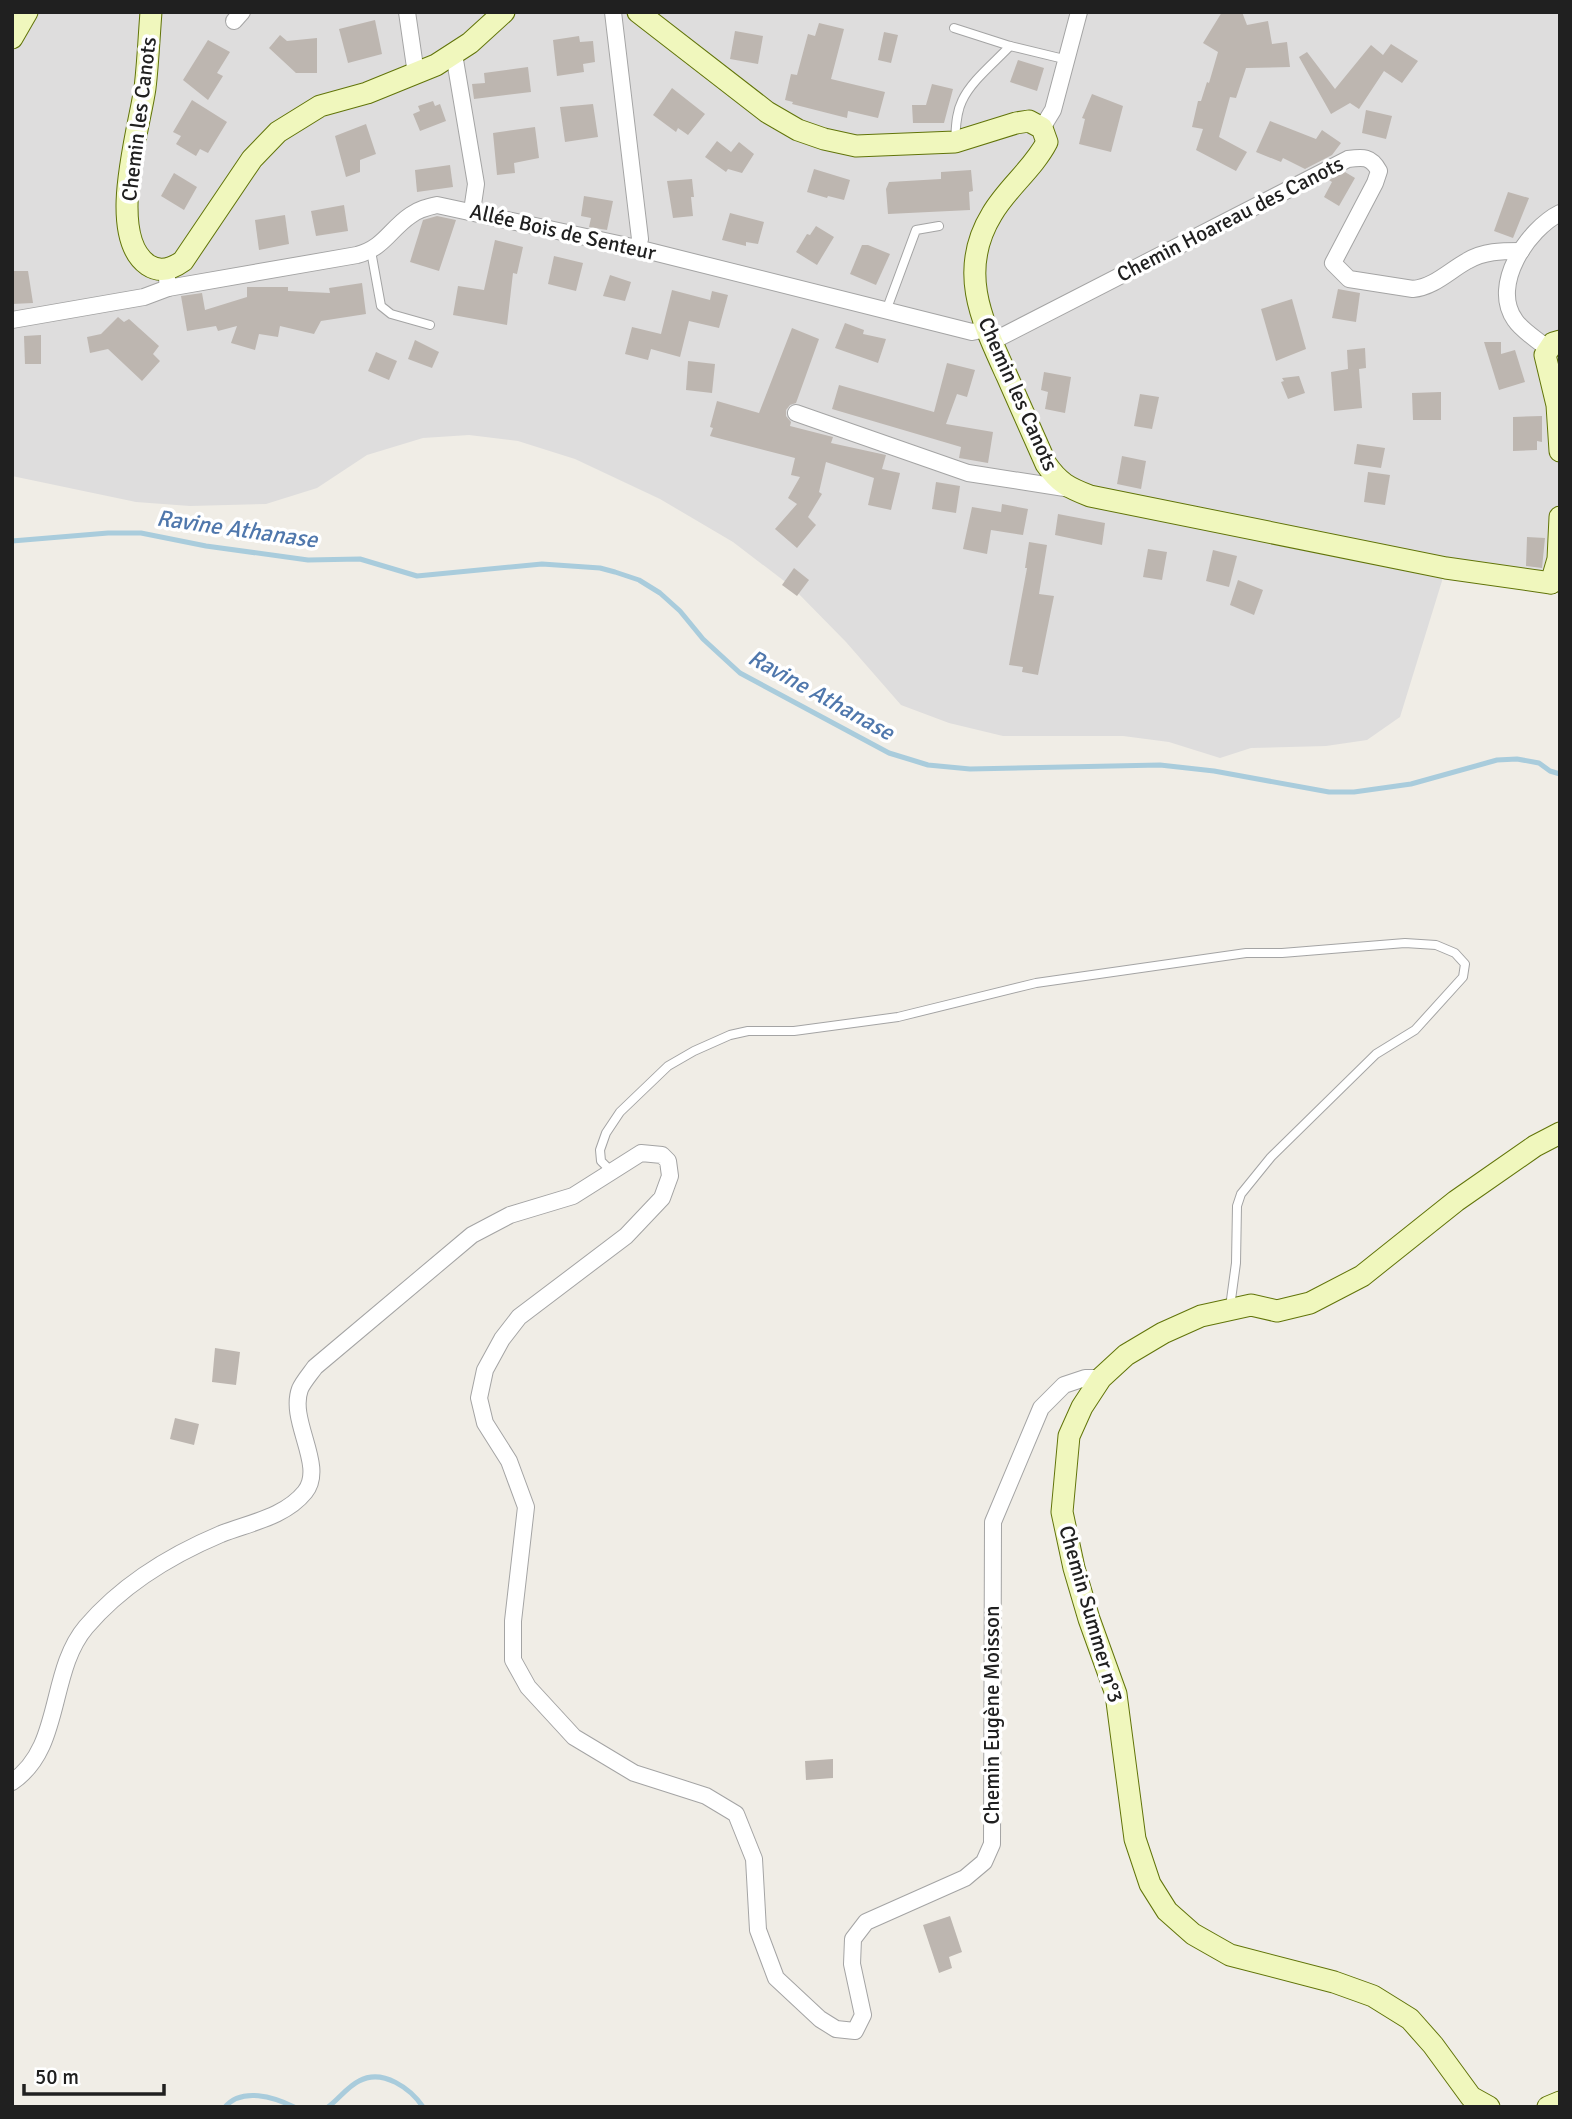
<svg xmlns="http://www.w3.org/2000/svg" width="1572" height="2119" viewBox="0 0 1572 2119" font-family="Signika,sans-serif">
<style>
.residential{fill:#dedddd}
.lines{fill:none;stroke-linecap:round;stroke-linejoin:round}
.stream{stroke:#a9ccdc;stroke-width:5}
.building{fill:#bdb6b0}
.lane-casing{stroke:#a4a4a4;stroke-width:10}
.street-casing{stroke:#a4a4a4;stroke-width:18}
.secondary-casing{stroke:#617409;stroke-width:23}
.lane{stroke:#fff;stroke-width:8}
.street{stroke:#fff;stroke-width:16}
.secondary{stroke:#f0f7bd;stroke-width:21}
.labels{text-anchor:middle;dominant-baseline:central;stroke-width:7;stroke-linejoin:round;paint-order:stroke}
.street-label{font-size:21px;fill:#202020;stroke:#fff}
.water-label{font-size:23px;font-style:italic;fill:#4f77ac;stroke:#fff}
</style>
<rect width="100%" height="100%" fill="#f0ede6"/>
<!-- residential -->
<polygon class="residential" points="12,12 1560,12 1560,591 1551,583 1446,568 1400,717 1367,740 1326,746 1251,748 1220,758 1169,742 1123,736 1003,736 949,723 901,705 846,642 792,587 733,542 660,499 575,459 518,441 469,435 423,438 367,455 317,488 266,504 190,506 136,502 12,476"/>
<g class="lines">
<!-- stream -->
<g class="stream">
<polyline points="12,541 108,533 141,533 206,546 308,560 360,559 417,576 542,564 600,568 615,572 639,580 660,593 680,611 703,639 740,673 889,753 928,765 970,769 1160,765 1214,771 1329,792 1354,792 1411,784 1497,760 1517,759 1539,763 1550,771 1560,774"/>
<path d="M 225,2107 C 242,2087 274,2097 294,2107"/>
<path d="M 328,2107 C 339,2099 347,2087 359,2081 C 383,2068 411,2089 423,2107"/>
</g>
</g>
<!-- building -->
<g class="building">
<polygon points="1222,12 1242,12 1247,25 1268,21 1272,44 1287,42 1290,67 1246,68 1236,98 1230,97 1219,137 1247,152 1236,171 1196,150 1203,129 1192,127 1198,101 1201,101 1207,82 1209,83 1218,52 1203,43"/>
<polygon points="375,20 382,54 348,63 339,29"/>
<polygon points="819,23 844,29 831,79 885,92 878,118 848,111 847,118 792,104 793,102 785,100 791,74 797,75 808,34 815,36"/>
<polygon points="735,31 763,36 758,64 730,59"/>
<polygon points="884,32 898,35 891,63 878,60"/>
<polygon points="280,35 287,41 317,38 317,73 296,73 269,48"/>
<polygon points="579,36 580,42 593,41 595,62 583,64 584,72 557,76 553,40"/>
<polygon points="208,40 230,52 217,73 223,76 208,100 183,80"/>
<polygon points="1391,44 1418,61 1402,83 1384,71 1359,109 1350,103 1331,114 1299,57 1307,52 1335,89 1371,45 1383,55"/>
<polygon points="1018,60 1044,68 1037,91 1010,82"/>
<polygon points="528,67 531,92 474,99 472,84 485,83 484,73"/>
<polygon points="932,84 953,89 944,123 913,123 912,105 926,105"/>
<polygon points="672,88 705,114 688,135 678,128 676,132 653,115"/>
<polygon points="1092,94 1123,106 1111,152 1079,144 1085,119 1082,118"/>
<polygon points="192,100 227,122 208,153 200,149 196,156 176,144 181,136 173,132"/>
<polygon points="433,101 435,106 440,104 446,121 420,131 413,114 420,111 418,106"/>
<polygon points="593,104 598,137 565,142 560,107"/>
<polygon points="1366,110 1392,116 1386,139 1362,133"/>
<polygon points="1270,121 1316,139 1322,130 1341,143 1332,155 1305,169 1283,158 1281,162 1256,152"/>
<polygon points="366,124 376,154 360,160 360,172 346,177 335,136"/>
<polygon points="535,127 539,158 514,163 515,173 497,175 493,133"/>
<polygon points="717,141 731,152 739,142 754,154 742,173 728,169 726,172 705,157"/>
<polygon points="450,165 453,187 417,192 415,170"/>
<polygon points="814,169 850,180 844,200 828,196 827,198 807,192"/>
<polygon points="971,170 973,191 969,192 970,210 888,214 886,189 889,182 941,179 941,172"/>
<polygon points="1345,172 1355,178 1339,206 1324,197 1332,182 1329,180"/>
<polygon points="174,173 197,187 184,210 161,196"/>
<polygon points="692,179 694,197 691,197 693,216 673,218 667,181"/>
<polygon points="1508,192 1529,198 1513,238 1494,231"/>
<polygon points="584,196 613,201 607,230 589,227 591,218 581,216"/>
<polygon points="344,205 348,231 316,236 311,211"/>
<polygon points="730,213 764,222 758,244 746,242 746,246 722,240"/>
<polygon points="285,215 289,244 259,250 255,220"/>
<polygon points="437,216 456,220 439,271 410,262 423,220"/>
<polygon points="816,226 834,237 817,265 796,252 807,234 810,235"/>
<polygon points="495,240 523,247 517,274 513,273 507,325 453,315 458,286 484,290"/>
<polygon points="862,245 868,245 890,254 876,285 850,274"/>
<polygon points="554,256 583,263 576,291 548,284"/>
<polygon points="12,271 28,271 33,303 12,304"/>
<polygon points="610,275 631,282 625,301 603,296"/>
<polygon points="362,283 366,314 321,321 314,334 280,326 278,337 259,334 255,350 231,343 237,326 218,331 216,326 187,331 181,296 202,293 205,310 247,297 247,287 288,287 288,291 330,293 329,288"/>
<polygon points="1338,289 1360,293 1356,322 1332,318"/>
<polygon points="672,290 710,300 712,291 728,295 719,328 689,321 680,357 651,349 648,360 625,354 632,327 661,334"/>
<polygon points="1292,299 1306,349 1276,361 1261,309"/>
<polygon points="118,317 124,322 129,319 159,346 153,354 160,361 142,381 108,349 90,353 87,337 101,334"/>
<polygon points="845,323 864,330 863,334 886,339 878,363 835,348"/>
<polygon points="792,328 819,339 796,403 790,405 786,410 786,416 791,422 790,426 833,437 831,443 886,455 882,469 900,473 891,510 868,505 874,478 826,462 819,492 822,494 808,517 816,525 797,548 775,529 797,504 788,498 800,477 791,475 795,458 710,436 713,428 710,427 717,401 759,413"/>
<polygon points="41,335 41,364 25,364 24,336"/>
<polygon points="415,340 439,352 432,368 408,359"/>
<polygon points="1484,342 1501,342 1501,354 1515,350 1525,382 1499,390"/>
<polygon points="1365,348 1366,368 1359,369 1362,408 1334,411 1331,372 1348,369 1347,350"/>
<polygon points="376,352 397,361 389,380 368,371"/>
<polygon points="688,361 715,364 712,393 686,390"/>
<polygon points="947,363 975,370 967,397 957,394 946,424 993,432 988,463 959,458 961,447 832,409 839,385 934,412"/>
<polygon points="1044,372 1071,377 1065,413 1045,409 1048,392 1041,390"/>
<polygon points="1299,376 1305,393 1288,399 1281,382 1284,381 1282,378"/>
<polygon points="1441,392 1441,420 1413,420 1412,393"/>
<polygon points="1140,394 1159,397 1152,429 1134,426"/>
<polygon points="1542,416 1542,442 1537,441 1537,450 1513,451 1513,417"/>
<polygon points="1357,444 1385,448 1381,468 1354,464"/>
<polygon points="1122,456 1146,461 1141,489 1117,484"/>
<polygon points="1368,472 1390,475 1385,505 1364,502"/>
<polygon points="936,482 960,486 956,513 932,509"/>
<polygon points="1002,504 1028,509 1023,535 991,530 987,554 963,549 972,507 1001,512"/>
<polygon points="1058,514 1105,523 1102,545 1055,535"/>
<polygon points="1527,537 1545,538 1542,568 1526,566"/>
<polygon points="1029,542 1047,545 1039,594 1054,596 1038,675 1022,672 1023,667 1009,665 1027,568 1025,568"/>
<polygon points="1148,549 1167,552 1162,580 1143,577"/>
<polygon points="1213,550 1237,556 1229,587 1206,581"/>
<polygon points="794,568 809,580 797,596 782,585"/>
<polygon points="1238,580 1263,590 1254,615 1230,605"/>
<polygon points="215,1348 240,1352 236,1385 212,1382"/>
<polygon points="175,1418 199,1424 194,1445 170,1439"/>
<polygon points="833,1759 833,1778 806,1780 805,1761"/>
<polygon points="950,1916 962,1952 949,1957 952,1968 939,1973 923,1925"/>
</g>
<g class="lines">
<!-- lane casing -->
<g class="lane-casing">
<g id="lane">
<polyline points="954,28 1010,46 1068,60"/>
<path d="M 955,140 C 956,127 956,113 962,101 C 971,81 994,63 1010,46"/>
<polyline points="371,251 381,306 391,314 430,325"/>
<polyline points="886,311 916,230 939,226"/>
<polyline points="611,1171 601,1161 600,1150 606,1133 620,1112 668,1066 694,1051 730,1035 748,1031 794,1031 898,1017 1036,983 1246,953 1282,953 1405,943 1436,945 1455,953 1465,964 1463,977 1415,1030 1376,1054 1271,1157 1241,1194 1237,1206 1236,1263 1230,1307"/>
</g>
</g>
<!-- street casing -->
<g class="street-casing">
<g id="street">
<polyline points="407,12 416,74"/>
<polyline points="613,12 640,239 637,248"/>
<polyline points="234,21 242,12"/>
<polyline points="454,54 476,184 472,211"/>
<polyline points="1042,128 1053,110 1079,12"/>
<path d="M 166,269 L 168,288 L 357,255 C 384,248 390,229 411,215 C 419,209 428,207 437,205 L 637,248 L 972,332 L 986,329"/>
<polyline points="12,320 144,297 168,288"/>
<path d="M 991,342 L 1348,159 C 1363,157 1371,156 1379,171 L 1375,183 L 1333,263 L 1349,279 L 1413,289 C 1434,287 1449,271 1467,261 C 1484,251 1501,251 1521,251"/>
<path d="M 1548,349 C 1538,340 1522,331 1515,320 C 1490,285 1528,229 1560,213"/>
<polyline points="796,413 968,473 1071,489"/>
<path d="M 12,1782 C 63,1748 48,1672 86,1627 C 121,1586 171,1555 221,1534 C 249,1523 285,1517 305,1492 C 326,1466 288,1421 300,1389 C 303,1382 310,1374 315,1367 L 472,1235 L 510,1215 L 573,1196 L 641,1153 L 662,1155 L 668,1161 L 670,1176 L 662,1198 L 626,1236 L 519,1317 L 502,1339 L 485,1370 L 479,1398 L 485,1423 L 509,1461 L 526,1507 L 513,1621 L 513,1660 L 528,1687 L 574,1737 L 634,1773 L 706,1796 L 736,1814 L 754,1859 L 758,1930 L 776,1978 L 820,2019 L 836,2029 L 855,2031 L 863,2015 L 852,1964 L 853,1939 L 866,1922 L 965,1878 L 984,1862 L 992,1844 L 993,1522 L 1041,1408 L 1064,1385 L 1085,1378 L 1101,1378"/>
</g>
</g>
<!-- secondary casing -->
<g class="secondary-casing">
<g id="secondary">
<path d="M 151,12 C 149,37 148,63 145,88 C 139,130 106,236 148,265 C 160,273 172,269 183,261 L 252,159 L 278,132 L 320,106 L 367,93 L 436,65 L 470,43 L 504,12"/>
<path d="M 638,12 L 767,112 L 798,130 L 824,139 L 856,146 L 955,142 L 1016,123 L 1029,121 L 1042,128 L 1047,142 C 1033,169 1007,188 992,214 C 957,271 982,321 1007,376 C 1020,405 1033,435 1046,464 C 1059,483 1069,488 1090,496 L 1446,568 L 1551,583"/>
<polyline points="12,38 27,12"/>
<polyline points="1560,341 1553,343 1545,355 1557,405 1560,451"/>
<polyline points="1551,583 1558,559 1560,517"/>
<polyline points="1489,2107 1471,2097 1433,2045 1410,2019 1373,1996 1334,1982 1230,1955 1193,1934 1167,1911 1150,1884 1135,1839 1116,1694 1089,1619 1074,1568 1062,1512 1069,1436 1082,1407 1101,1378 1126,1355 1163,1333 1201,1316 1251,1305 1277,1311 1310,1303 1362,1276 1456,1201 1535,1146 1560,1133"/>
<polyline points="1548,2107 1560,2102"/>
</g>
</g>
<!-- lane -->
<use href="#lane" class="lane"/>
<!-- street -->
<use href="#street" class="street"/>
<!-- secondary -->
<use href="#secondary" class="secondary"/>
</g>
<g class="labels">
<!-- street labels -->
<g class="street-label">
<text transform="translate(139 119) rotate(-83)">Chemin les Canots</text>
<text transform="translate(1230 219) rotate(-27)">Chemin Hoareau des Canots</text>
<text transform="translate(563 232) rotate(13)">Allée Bois de Senteur</text>
<text transform="translate(1018 394) rotate(66)">Chemin les Canots</text>
<text transform="translate(1091 1614) rotate(74)">Chemin Summer n°3</text>
<text transform="translate(992 1715) rotate(-90)">Chemin Eugène Moisson</text>
</g>
<!-- water labels -->
<g class="water-label">
<text transform="translate(237 529) rotate(8)">Ravine Athanase</text>
<text transform="translate(821 695) rotate(29)">Ravine Athanase</text>
</g>
</g>
<!-- border -->
<rect width="1572" height="2119" fill="none" stroke="#202020" stroke-width="28"/>
<!-- scale -->
<path d="M24 2084v10h140v-10" fill="none" stroke="#202020" stroke-width="3.5"/>
<text x="35" y="2084" font-size="21" fill="#202020" stroke="#ffffff" stroke-width="5" paint-order="stroke">50 m</text>
</svg>
